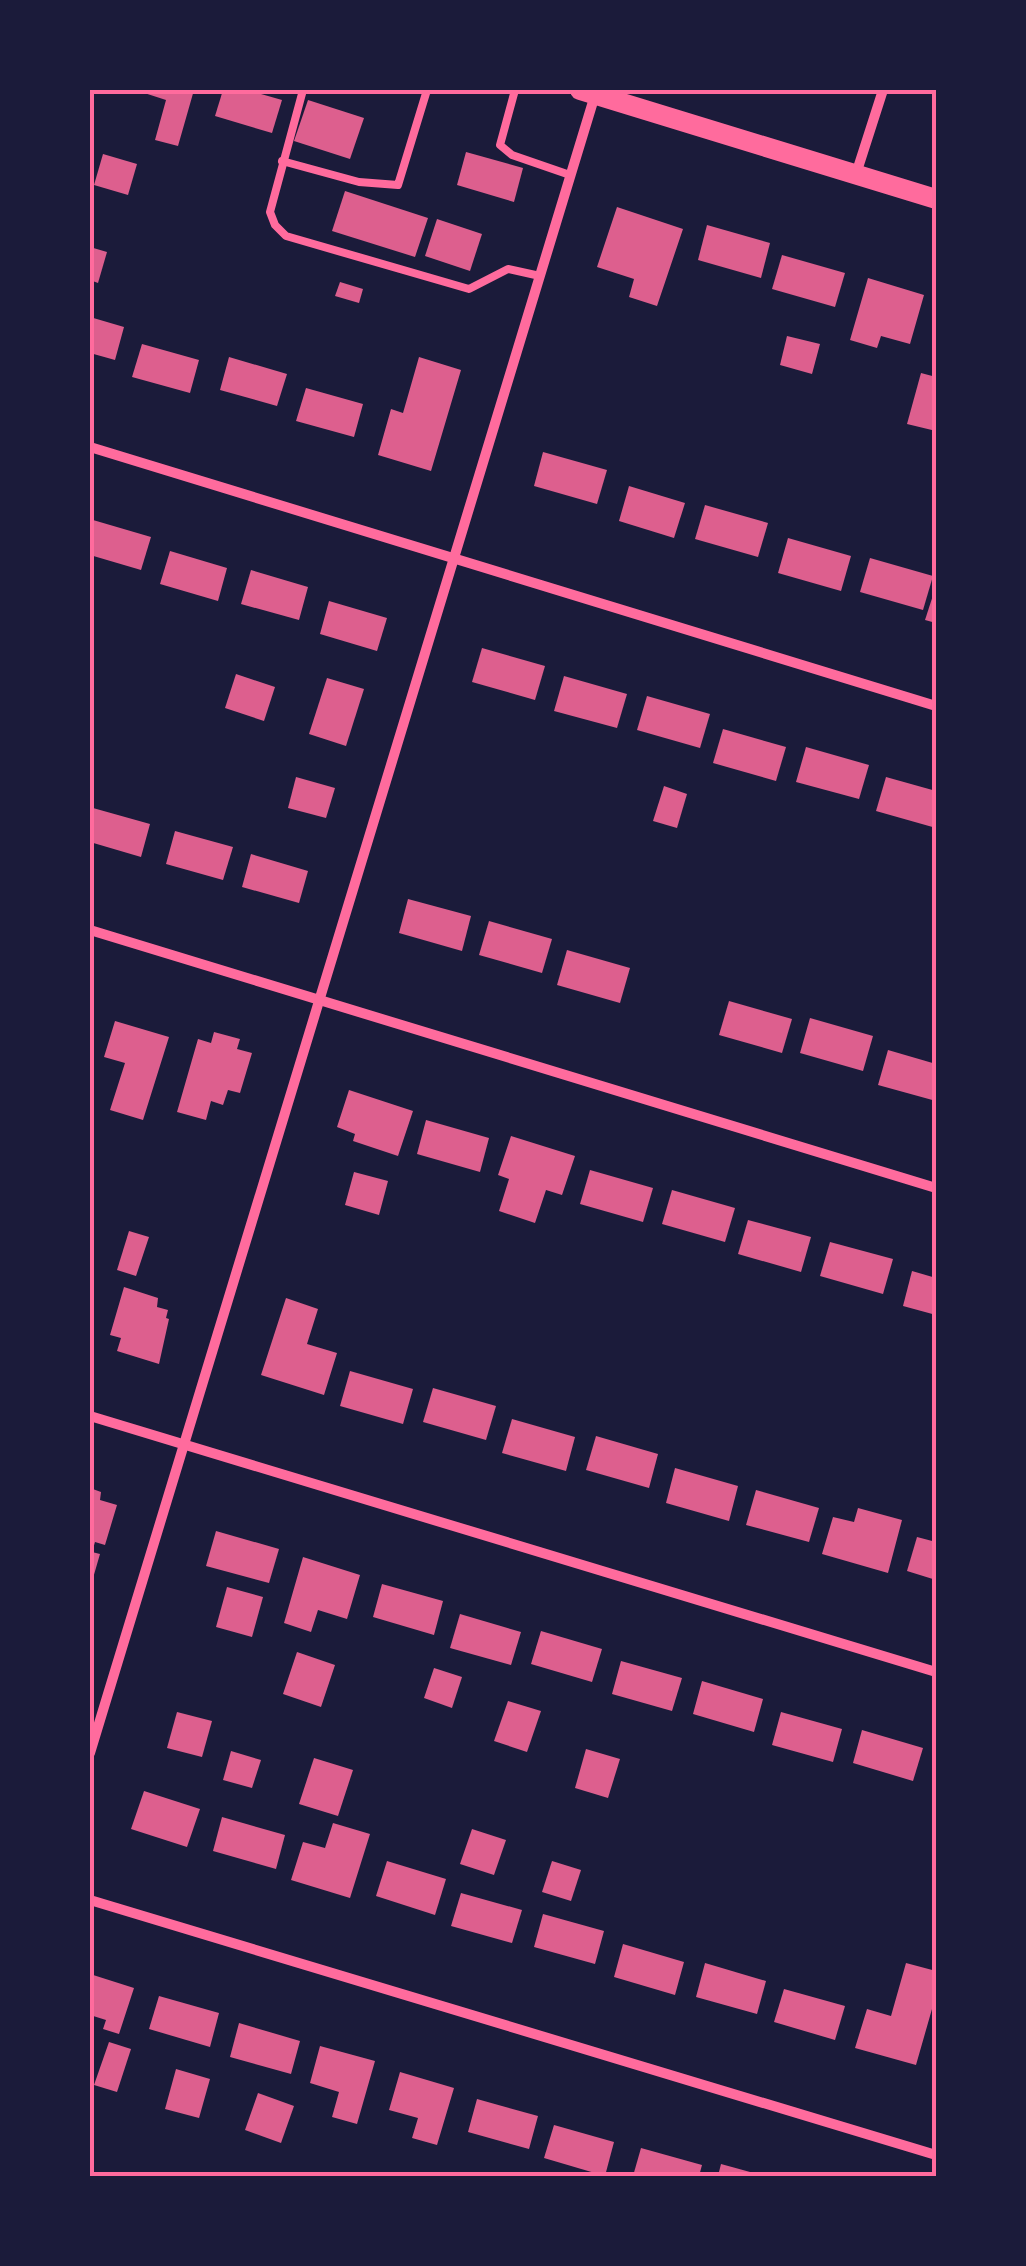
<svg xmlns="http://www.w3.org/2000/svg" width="1026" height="2266" viewBox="0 0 1026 2266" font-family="Helvetica,sans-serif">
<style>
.building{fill:#dd5f8e}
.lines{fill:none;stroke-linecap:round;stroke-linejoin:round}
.service{stroke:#ff6b9d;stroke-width:8}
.minor{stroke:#ff6b9d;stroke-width:10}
.secondary{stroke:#ff6b9d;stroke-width:20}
.neatline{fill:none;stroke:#ff6b9d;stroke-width:4}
</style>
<rect width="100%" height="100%" fill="#1b1b3a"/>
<!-- building -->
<g class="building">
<polygon points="135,90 194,90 178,146 155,140 166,100"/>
<polygon points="223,90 247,90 282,100 272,133 215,116"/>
<polygon points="308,100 364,118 350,159 294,141"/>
<polygon points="466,152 523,168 514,202 457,185"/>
<polygon points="103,154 137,164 128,195 94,185"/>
<polygon points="345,191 428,218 415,257 332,231"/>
<polygon points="617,207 683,229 657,306 629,297 634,279 597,267"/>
<polygon points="437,219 482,234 470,271 425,256"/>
<polygon points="707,225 770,243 761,278 698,260"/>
<polygon points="90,247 107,252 98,283 90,280"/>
<polygon points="782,255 845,273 835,307 772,289"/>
<polygon points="868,278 924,295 910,344 881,336 877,348 850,340"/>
<polygon points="340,282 363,289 359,303 335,296"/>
<polygon points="90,317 124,327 115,360 90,353"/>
<polygon points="787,336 820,344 812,374 780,365"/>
<polygon points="142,344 199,360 190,393 132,377"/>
<polygon points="229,357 287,374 277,406 220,390"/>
<polygon points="419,357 461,370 431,471 378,455 391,409 403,413"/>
<polygon points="921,373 936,377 936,431 907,424"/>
<polygon points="306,388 363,404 354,437 296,421"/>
<polygon points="543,452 607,470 597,504 534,486"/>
<polygon points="629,486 685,503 674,538 619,521"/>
<polygon points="705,505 768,523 758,557 695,539"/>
<polygon points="93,520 151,537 141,570 90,555"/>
<polygon points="788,538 851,556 841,591 778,573"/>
<polygon points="170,551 227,568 218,601 160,584"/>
<polygon points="870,558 933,576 923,610 860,592"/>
<polygon points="251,570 308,587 299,620 241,604"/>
<polygon points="936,586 936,623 925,620"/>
<polygon points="329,601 387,618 377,651 320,634"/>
<polygon points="482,648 545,666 535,700 472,682"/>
<polygon points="236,674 275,687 264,721 225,708"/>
<polygon points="564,676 627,694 617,728 554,711"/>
<polygon points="327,678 364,689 346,746 309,734"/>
<polygon points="647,696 710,714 700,748 637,730"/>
<polygon points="723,729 786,747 776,781 713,763"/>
<polygon points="806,747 869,765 859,799 796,782"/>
<polygon points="296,777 335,788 326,818 288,808"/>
<polygon points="886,777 936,791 936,828 876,811"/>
<polygon points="664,786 687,794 677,828 653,821"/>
<polygon points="93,808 150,824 141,857 90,842"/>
<polygon points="175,831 233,847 223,880 166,864"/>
<polygon points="251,854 308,871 299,903 242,887"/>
<polygon points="408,899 471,916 462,951 399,933"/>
<polygon points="489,921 552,939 542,973 479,955"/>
<polygon points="567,950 630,968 620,1003 557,985"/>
<polygon points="729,1001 792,1019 782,1053 719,1035"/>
<polygon points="810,1018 873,1036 863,1071 800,1053"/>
<polygon points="115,1021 169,1037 143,1120 110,1110 125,1063 104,1057"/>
<polygon points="214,1032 240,1039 237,1049 252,1053 240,1093 228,1090 223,1105 211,1101 206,1120 177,1112 198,1039 211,1043"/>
<polygon points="888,1050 936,1064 936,1101 878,1085"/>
<polygon points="349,1090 413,1111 398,1156 353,1141 355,1134 337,1127"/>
<polygon points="426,1120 489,1138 480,1172 417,1154"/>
<polygon points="511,1136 575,1156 562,1195 546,1190 535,1223 499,1211 509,1179 498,1175"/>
<polygon points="590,1170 653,1188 643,1222 580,1204"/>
<polygon points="354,1172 388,1181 379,1215 345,1205"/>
<polygon points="672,1190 735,1208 725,1242 662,1224"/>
<polygon points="748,1220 811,1237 801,1272 738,1254"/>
<polygon points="129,1231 149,1237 136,1276 117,1270"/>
<polygon points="830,1242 893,1259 883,1294 820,1276"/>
<polygon points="912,1271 936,1278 936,1315 903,1306"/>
<polygon points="124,1287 158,1298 157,1307 168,1310 166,1318 169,1319 159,1364 117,1351 121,1338 110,1335"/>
<polygon points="286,1298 318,1309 307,1344 337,1353 324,1395 261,1375"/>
<polygon points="350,1371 413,1389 403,1424 340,1406"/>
<polygon points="433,1388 496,1406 486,1440 423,1422"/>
<polygon points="512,1419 575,1437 566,1471 502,1453"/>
<polygon points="596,1436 658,1454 649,1488 586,1470"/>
<polygon points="675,1468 738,1486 729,1521 666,1503"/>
<polygon points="90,1488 101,1492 100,1500 117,1505 105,1545 95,1542 92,1552 100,1554 91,1585"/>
<polygon points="756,1490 819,1508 809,1542 746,1525"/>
<polygon points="858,1508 902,1520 888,1573 822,1554 833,1517 854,1522"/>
<polygon points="216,1531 279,1549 269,1583 206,1566"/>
<polygon points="917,1537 936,1542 936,1580 907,1571"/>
<polygon points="303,1557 360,1575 347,1619 318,1610 311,1632 284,1623"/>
<polygon points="382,1584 443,1601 434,1635 373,1617"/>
<polygon points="227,1587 263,1597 252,1637 216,1627"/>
<polygon points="460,1614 521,1632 511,1665 450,1648"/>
<polygon points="541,1631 602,1649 592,1682 531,1664"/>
<polygon points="297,1652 335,1665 321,1707 283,1694"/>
<polygon points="621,1661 682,1678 672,1711 612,1694"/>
<polygon points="434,1668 462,1677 452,1708 424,1698"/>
<polygon points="702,1681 763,1699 754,1732 693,1714"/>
<polygon points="508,1701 541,1711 527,1752 494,1741"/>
<polygon points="177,1712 212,1721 202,1757 167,1748"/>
<polygon points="781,1712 842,1729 833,1762 772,1745"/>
<polygon points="862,1730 923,1748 913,1781 853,1763"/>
<polygon points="586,1749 620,1759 608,1798 575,1788"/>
<polygon points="231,1751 261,1760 252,1788 223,1780"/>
<polygon points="314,1758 353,1770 338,1816 299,1804"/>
<polygon points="144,1791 200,1809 187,1847 131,1829"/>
<polygon points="222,1817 285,1835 276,1869 213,1851"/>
<polygon points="333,1823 370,1834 350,1898 291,1880 303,1842 325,1848"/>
<polygon points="472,1829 506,1840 494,1875 460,1864"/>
<polygon points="387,1861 446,1879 435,1915 376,1896"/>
<polygon points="552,1861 581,1870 571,1901 542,1892"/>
<polygon points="461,1893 522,1910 512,1943 451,1926"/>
<polygon points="543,1914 604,1931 595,1964 534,1947"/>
<polygon points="623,1944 684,1962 675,1995 614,1977"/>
<polygon points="705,1963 766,1981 757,2014 696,1997"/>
<polygon points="906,1963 936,1971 936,1995 916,2065 855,2048 867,2009 891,2016"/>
<polygon points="90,1974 134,1988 119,2034 103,2029 106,2020 90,2015"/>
<polygon points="784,1989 845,2006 835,2040 774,2022"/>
<polygon points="159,1996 219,2013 210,2047 149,2029"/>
<polygon points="239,2023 300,2041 291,2074 230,2057"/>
<polygon points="109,2042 131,2049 117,2092 94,2085"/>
<polygon points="320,2046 375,2061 357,2124 332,2117 339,2092 310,2083"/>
<polygon points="176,2069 210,2079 199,2118 165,2109"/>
<polygon points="400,2072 454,2088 437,2145 412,2138 418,2118 389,2110"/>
<polygon points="258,2093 294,2106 281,2143 245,2130"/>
<polygon points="477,2099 538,2116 529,2149 468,2132"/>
<polygon points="554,2125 614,2142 605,2176 544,2158"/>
<polygon points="641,2148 702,2165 699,2176 633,2176"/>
<polygon points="721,2164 761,2175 761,2176 718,2176"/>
</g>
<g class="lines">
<!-- service -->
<g class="service">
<polyline points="303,90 270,212 275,225 286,236 469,289 508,269 540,276"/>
<polyline points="515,90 500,145 512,155 570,175"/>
<polyline points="282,161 359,182 398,185 427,90"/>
</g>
<!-- minor -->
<g class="minor">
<polyline points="856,174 883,90"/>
<polyline points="90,447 936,706"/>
<polyline points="90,930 936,1188"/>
<polyline points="90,1416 936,1672"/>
<polyline points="90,1753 595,95"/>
<polyline points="90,1900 936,2155"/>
</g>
<!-- secondary -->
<polyline class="secondary" points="580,90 936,199"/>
</g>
<!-- border -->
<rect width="1026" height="2266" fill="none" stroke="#1b1b3a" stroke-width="185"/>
<rect x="92" y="92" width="842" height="2082" class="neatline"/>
</svg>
